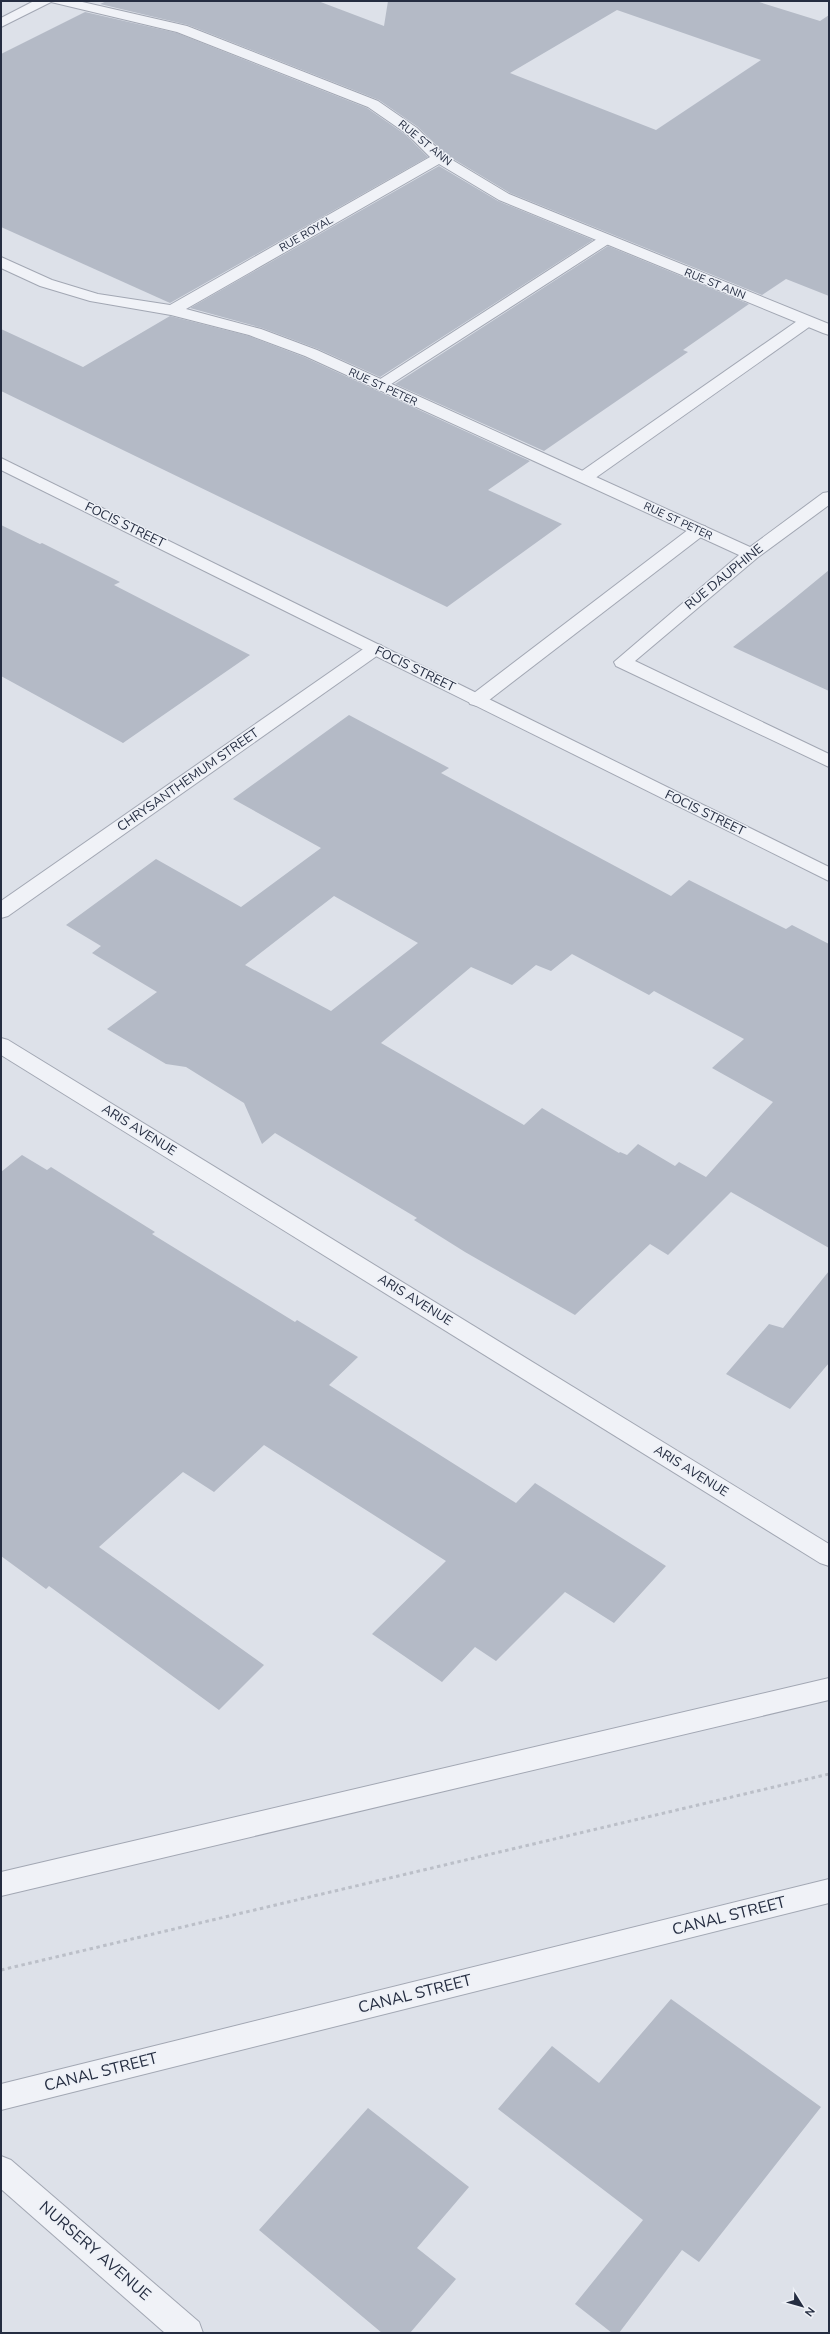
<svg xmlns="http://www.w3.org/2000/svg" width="830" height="2334" viewBox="0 0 830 2334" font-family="'Nunito Sans',sans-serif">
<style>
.building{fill:#b4bac6;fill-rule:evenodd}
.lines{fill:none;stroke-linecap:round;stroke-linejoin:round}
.service-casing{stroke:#a2a7b3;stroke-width:2}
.minor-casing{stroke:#a2a7b3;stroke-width:2}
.path{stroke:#bbbfc8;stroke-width:3;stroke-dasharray:3.5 3.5;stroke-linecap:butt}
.service{fill:#f0f2f7;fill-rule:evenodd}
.minor{fill:#f0f2f7;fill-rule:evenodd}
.labels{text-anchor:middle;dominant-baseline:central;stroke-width:3;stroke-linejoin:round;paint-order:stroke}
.far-street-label{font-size:11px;fill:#252d41;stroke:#edf0f6}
.street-label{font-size:13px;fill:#252d41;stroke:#edf0f6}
.near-street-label{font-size:16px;fill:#252d41;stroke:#edf0f6}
</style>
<rect width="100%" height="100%" fill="#dde1e9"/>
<!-- building -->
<g class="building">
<path d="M 107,1 L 318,1 L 384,26 L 388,1 L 756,1 L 820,21 L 829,15 L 829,296 L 786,279 L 762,295 L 510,193 L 445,154 L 418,127 L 379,100 L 188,25 L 100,4 ZM 617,10 L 761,60 L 656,130 L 510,73 Z"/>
<polygon points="85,12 177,33 367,108 406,135 428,157 170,303 1,227 1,54"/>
<polygon points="439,166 498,201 593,240 380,377 318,349 262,328 190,308"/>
<polygon points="608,246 749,304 683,350 688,352 544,451 395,384"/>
<polygon points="170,316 249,336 304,357 530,461 488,490 562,524 447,607 1,391 1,329 83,367"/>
<polygon points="1,525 40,544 42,543 120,582 114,585 250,655 123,743 1,676"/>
<polygon points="829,570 829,691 733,647 784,607"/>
<path d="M 349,715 L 449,768 L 441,773 L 671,896 L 689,880 L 786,929 L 792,925 L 829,944 L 829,1248 L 731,1192 L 668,1255 L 650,1244 L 575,1315 L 465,1252 L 414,1220 L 417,1218 L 275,1133 L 262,1144 L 244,1103 L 186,1067 L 166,1064 L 107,1029 L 157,992 L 92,953 L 101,946 L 66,925 L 156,859 L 241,907 L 321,848 L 233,799 ZM 334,896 L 418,943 L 331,1011 L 245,965 ZM 572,954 L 649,995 L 654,991 L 744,1039 L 712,1068 L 773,1102 L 706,1177 L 679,1162 L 675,1166 L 638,1144 L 627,1155 L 620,1152 L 619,1153 L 542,1108 L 524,1125 L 381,1043 L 471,967 L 512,985 L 536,965 L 551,971 Z"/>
<polygon points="22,1155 47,1170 51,1167 155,1232 152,1234 295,1322 297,1320 358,1357 329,1385 516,1503 535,1483 666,1566 614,1623 565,1592 496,1661 475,1647 442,1682 372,1634 446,1561 264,1445 214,1492 183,1472 99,1547 264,1665 219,1710 49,1586 46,1589 1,1556 1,1172"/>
<polygon points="829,1271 829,1363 790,1409 726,1374 769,1324 783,1328"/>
<polygon points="671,1999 821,2107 699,2262 682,2250 619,2333 612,2333 575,2304 643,2220 498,2109 552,2046 599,2083"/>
<polygon points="368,2108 469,2187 417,2248 456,2279 410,2333 382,2333 259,2230"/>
</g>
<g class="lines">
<!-- service casing -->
<g class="service-casing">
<g id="service">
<polygon points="605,235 610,237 613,240 610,243 385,388 373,388 371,385 600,237"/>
<polygon points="806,317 812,319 814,322 812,325 591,481 579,481 576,477 579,473 800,319"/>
<polygon points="699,525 705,526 708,530 705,534 484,704 477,706 470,704 468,700 470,696 693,526"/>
<polygon points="375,644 381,645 384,649 381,653 8,916 1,918 1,901 369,645"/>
</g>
</g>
<!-- minor casing -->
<g class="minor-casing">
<g id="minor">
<polygon points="34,1 78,1 187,26 378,101 417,128 444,155 509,194 829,324 829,335 823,333 499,200 439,164 186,309 261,329 317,350 750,547 823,493 829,492 829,505 757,558 635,661 829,754 829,767 616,666 614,662 739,555 305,356 249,335 171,315 90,301 40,286 1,268 1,257 52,280 98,294 170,305 430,157 407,134 368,107 177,32 51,2 1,27 1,18"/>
<polygon points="1,458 829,867 829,881 1,470"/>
<polygon points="1,1038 8,1040 829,1544 829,1566 820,1563 1,1055"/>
<polygon points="829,1678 829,1700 1,1896 1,1872"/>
<polygon points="829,1879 829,1903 1,2110 1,2084"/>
<polygon points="1,2156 11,2160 199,2322 203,2333 165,2333 1,2189"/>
</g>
</g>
<!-- path -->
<polyline class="path" points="1,1970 829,1774"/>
<!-- service -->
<use href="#service" class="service"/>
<!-- minor -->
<use href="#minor" class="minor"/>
</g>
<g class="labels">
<!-- far-street labels -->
<g class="far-street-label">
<text transform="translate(425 143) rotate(39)">RUE ST ANN</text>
<text transform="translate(306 234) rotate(-30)">RUE ROYAL</text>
<text transform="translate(715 284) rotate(22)">RUE ST ANN</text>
<text transform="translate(383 387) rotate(25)">RUE ST PETER</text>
<text transform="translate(678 521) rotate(25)">RUE ST PETER</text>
</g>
<!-- street labels -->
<g class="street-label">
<text transform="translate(125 525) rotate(26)">FOCIS STREET</text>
<text transform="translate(724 577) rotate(-39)">RUE DAUPHINE</text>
<text transform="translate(415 669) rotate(26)">FOCIS STREET</text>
<text transform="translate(188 780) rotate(-35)">CHRYSANTHEMUM STREET</text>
<text transform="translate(705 813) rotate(26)">FOCIS STREET</text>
<text transform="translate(139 1130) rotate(32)">ARIS AVENUE</text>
<text transform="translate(415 1300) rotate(32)">ARIS AVENUE</text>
<text transform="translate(691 1471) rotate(32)">ARIS AVENUE</text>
</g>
<!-- near-street labels -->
<g class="near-street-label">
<text transform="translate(729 1916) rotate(-14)">CANAL STREET</text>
<text transform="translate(415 1994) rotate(-14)">CANAL STREET</text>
<text transform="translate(101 2072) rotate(-14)">CANAL STREET</text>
<text transform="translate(95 2251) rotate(41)">NURSERY AVENUE</text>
</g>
</g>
<!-- border -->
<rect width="830" height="2334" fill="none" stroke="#252d41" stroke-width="4"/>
<!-- north arrow -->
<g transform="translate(802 2306) rotate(127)" stroke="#edf0f6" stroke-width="3" paint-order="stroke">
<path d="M0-3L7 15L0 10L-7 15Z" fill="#252d41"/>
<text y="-6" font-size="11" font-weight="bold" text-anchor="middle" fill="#252d41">N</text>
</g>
</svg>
